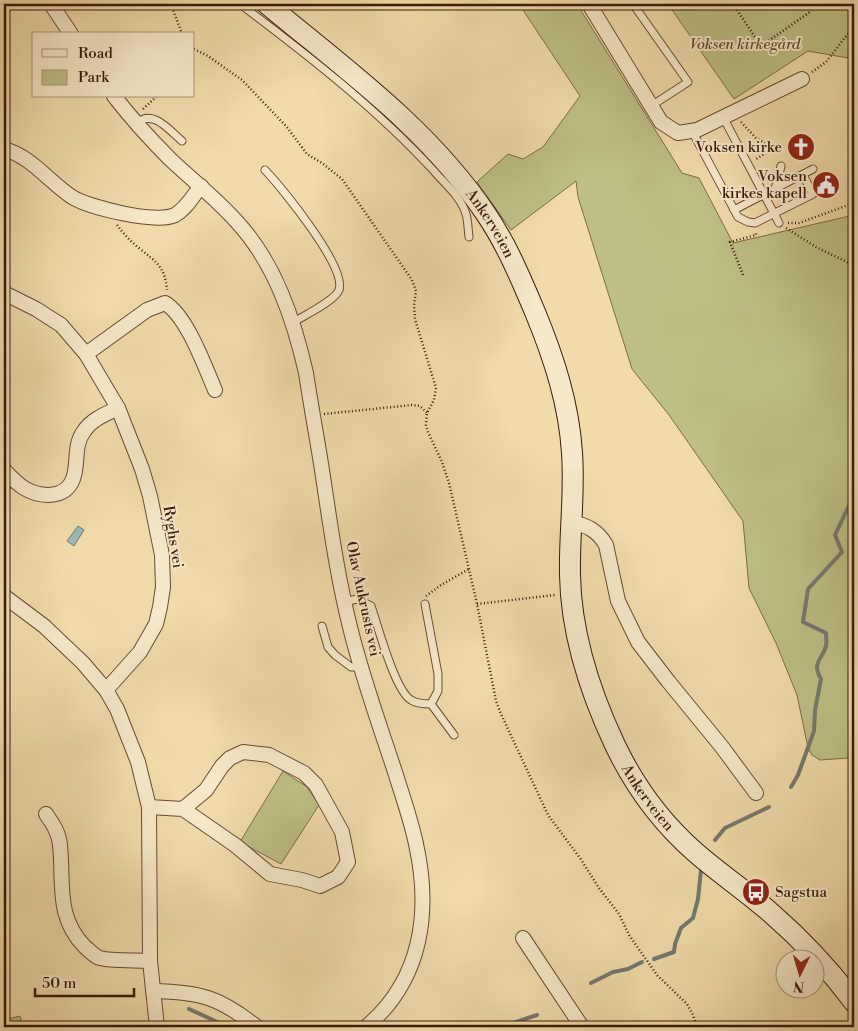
<svg xmlns="http://www.w3.org/2000/svg" width="858" height="1031" viewBox="0 0 858 1031" font-family="'Libre Bodoni',serif">
<style>
.green{fill:#bebf86;stroke:#7c6c49}
.water{fill:#9cb9b2;stroke:#757970}
.lines{fill:none;stroke-linecap:round;stroke-linejoin:round}
.stream{stroke:#757970;stroke-width:4}
.lane-casing{stroke:#684a34;stroke-width:9}
.street-casing{stroke:#684a34;stroke-width:16}
.secondary-casing{stroke:#3a190c;stroke-width:22}
.path{stroke:#3a190c;stroke-width:2.5;stroke-dasharray:1 2.5;stroke-linecap:butt}
.lane{stroke:#f6e8c8;stroke-width:7}
.street{stroke:#f6e8c8;stroke-width:14}
.secondary{stroke:#f6e8c8;stroke-width:20}
.labels{text-anchor:middle;dominant-baseline:central;stroke-width:4;stroke-linejoin:round;paint-order:stroke}
.park-label{font-size:15px;font-style:italic;fill:#624b31;stroke:#f6e8c8}
.poi-label{font-size:15px;fill:#3a190c;stroke:#f6e8c8;text-anchor:end}
.street-label{font-size:15px;fill:#3a190c;stroke:#f6e8c8}
</style>
<rect width="100%" height="100%" fill="#f1dbab"/>
<filter id="stains"><feTurbulence type="fractalNoise" baseFrequency=".004" numOctaves="4"/><feColorMatrix values="0 0 0 0 .2 0 0 0 0 .09 0 0 0 0 .02 0 0 0 .5 -.17"/></filter>
<radialGradient id="worn" r=".72"><stop offset=".6" stop-color="#630" stop-opacity="0"/><stop offset="1" stop-color="#630" stop-opacity=".3"/></radialGradient>
<!-- green -->
<g class="green">
<polygon points="519,4 577,4 682,173 699,178 733,243 854,215 854,760 848,758 820,760 812,755 808,748 797,695 776,643 749,588 743,521 669,415 632,369 578,197 576,181 511,230 477,182 508,154 523,159 543,147 580,96"/>
<polygon points="668,4 854,4 854,59 808,51 734,99"/>
<polygon points="283,771 307,787 319,805 281,864 240,842"/>
<polygon points="20,1016 23,1027 4,1027 4,1020"/>
</g>
<!-- water -->
<polygon class="water" points="78,526 84,530 74,546 67,541"/>
<g class="lines">
<!-- stream -->
<g class="stream">
<path d="M 791,787 L 798,775 L 814,731 L 815,710 L 821,679 C 811,662 823,659 826,646 C 827,642 826,637 826,633 L 803,622 L 808,589 L 842,552 L 835,535 L 854,495"/>
<polyline points="715,840 725,828 769,807"/>
<polyline points="654,959 674,952 675,944 681,928 693,918 698,899 701,870"/>
<polyline points="591,983 613,972 628,969 642,962"/>
<polyline points="189,1009 226,1026"/>
<polyline points="501,1027 537,1015"/>
</g>
<!-- lane casing -->
<g class="lane-casing">
<g id="lane">
<path d="M 240,4 C 308,55 376,108 434,171 C 445,184 461,197 466,214 C 468,221 468,229 469,237"/>
<polyline points="633,4 688,82 651,106"/>
<polyline points="723,117 779,223"/>
<path d="M 137,123 C 153,109 169,130 182,141"/>
<polyline points="692,131 738,217 748,222 755,223 813,194 803,175"/>
<path d="M 265,170 C 281,187 347,267 339,290 C 335,301 303,316 292,323"/>
<polyline points="775,189 781,166"/>
<polyline points="734,210 813,169"/>
<polyline points="4,491 11,478"/>
<path d="M 344,602 L 357,599 L 371,606 C 378,626 395,691 411,700 C 417,704 425,704 431,704 L 438,691 L 438,674 L 425,604"/>
<polyline points="322,626 328,647 335,655 351,667 361,667"/>
<polyline points="431,704 454,735"/>
</g>
</g>
<!-- street casing -->
<g class="street-casing">
<g id="street">
<polyline points="51,4 71,34"/>
<polyline points="589,4 661,122 678,133 697,130 802,79"/>
<path d="M 114,96 C 131,118 150,139 170,159 C 192,180 217,199 237,222 C 275,263 294,320 306,373 C 311,406 317,438 322,470 C 330,523 337,575 350,627 C 362,677 380,726 396,775 C 403,798 411,820 416,844 C 431,912 422,980 366,1027"/>
<path d="M 4,149 C 32,157 48,181 72,197 C 90,208 157,224 175,215 C 186,209 193,196 201,186"/>
<polyline points="4,293 36,309 61,325 86,354 118,408 142,469 150,496 162,555 163,587 160,607 156,624 140,652 106,690"/>
<path d="M 86,354 L 147,310 L 165,303 C 187,316 205,367 215,390"/>
<path d="M 4,470 C 10,476 16,483 24,488 C 39,497 65,500 73,479 C 79,463 73,446 84,431 C 92,419 106,414 118,408"/>
<path d="M 571,522 C 587,525 598,531 606,545 L 618,601 L 638,642 L 668,681 L 722,747 L 756,793"/>
<polyline points="4,596 44,626 83,663 106,690 117,709 138,762 149,807 150,961 157,1027"/>
<polyline points="149,807 183,809 206,790 222,766 230,758 243,752 269,755 304,773 316,785 342,832 348,862 338,877 320,886 302,880 270,874 235,845 183,809"/>
<path d="M 46,814 C 53,824 59,833 60,845 C 64,883 55,916 85,947 C 89,950 95,957 100,958 C 108,961 140,960 150,961"/>
<polyline points="523,938 582,1027"/>
<path d="M 153,991 C 200,992 219,997 257,1027"/>
</g>
</g>
<!-- secondary casing -->
<g class="secondary-casing">
<g id="secondary">
<path id="s1" d="M 267,4 C 346,70 428,128 486,214 C 507,245 521,279 535,312 C 554,358 569,404 572,453 C 575,494 569,535 570,575 C 571,634 590,692 615,745 C 634,785 662,823 695,852 C 719,873 747,892 771,913 C 802,940 830,970 854,1002"/>
</g>
</g>
<!-- path -->
<g class="path">
<polyline points="171,4 182,34"/>
<polyline points="733,4 761,46 810,12 813,4"/>
<polyline points="737,8 745,4"/>
<polyline points="194,49 208,56 242,80 286,126 307,154 322,163 342,179 412,280 416,291 414,305 415,319 436,388 434,400 427,413 426,425 428,432 442,462 449,483 477,604 496,701 501,714 548,815 580,858 599,888 619,914 629,935 657,975 687,1004 693,1015 697,1027"/>
<polyline points="812,72 826,62 854,26"/>
<polyline points="143,109 157,96"/>
<polyline points="741,122 756,138 772,147 771,150 756,159"/>
<polyline points="788,223 799,223 854,203"/>
<path d="M 117,225 C 123,233 131,242 139,248 C 156,262 165,266 167,290"/>
<polyline points="786,228 816,247 847,262 854,267"/>
<polyline points="743,275 730,242 756,235 756,232"/>
<polyline points="324,414 412,405 420,406 427,413"/>
<polyline points="426,596 441,585 469,569"/>
<polyline points="477,604 555,595"/>
</g>
<!-- lane -->
<use href="#lane" class="lane"/>
<!-- street -->
<use href="#street" class="street"/>
<!-- secondary -->
<use href="#secondary" class="secondary"/>
</g>
<!-- icons -->
<defs>
<g id="church-disc" transform="scale(1.4375)"><circle r="9.5" fill="#8f2418" stroke="#f6e8c8"/><path d="M-1.2-6h2.4v3.5h3.3v2.4h-3.3V6h-2.4V-.1h-3.3v-2.4h3.3Z" fill="#fff"/></g>
<g id="civic-disc" transform="scale(1.4375)"><circle r="9.5" fill="#8f2418" stroke="#f6e8c8"/><path d="M-.6-6.5H3V-4.5H.6V-3L4-1V1h2V6H-6V1h2V-1L-.6-3ZM-1.2 2.5V6h2.4V2.5Z" fill="#fff"/></g>
<g id="bus-disc" transform="scale(1.4375)"><circle r="9.5" fill="#8f2418" stroke="#f6e8c8"/><path d="M-5-6H5V4H4V6H2V4H-2V6H-4V4H-5ZM-3.5-4V0h7V-4ZM-3.5 1.2v1.5H-2V1.2ZM2 1.2v1.5H3.5V1.2Z" fill="#fff"/></g>
</defs>
<g fill-rule="evenodd">
<use href="#church-disc" x="801" y="147"/>
<use href="#civic-disc" x="826" y="185"/>
<use href="#bus-disc" x="756" y="892"/>
</g>
<g class="labels">
<!-- park labels -->
<g class="park-label">
<text x="745" y="44">Voksen kirkegård</text>
</g>
<!-- poi labels -->
<g class="poi-label">
<text x="782" y="147">Voksen kirke</text>
<text x="807" y="176">Voksen<tspan x="807" dy="17">kirkes kapell</tspan></text>
<text x="775" y="892" text-anchor="start">Sagstua</text>
</g>
<!-- street labels -->
<g class="street-label">
<text stroke="none"><textPath href="#s1" startOffset="315">Ankerveien</textPath></text>
<text transform="translate(173 537) rotate(81)">Ryghs vei</text>
<text transform="translate(363 599) rotate(78)">Olav Aukrusts vei</text>
<text stroke="none"><textPath href="#s1" startOffset="922">Ankerveien</textPath></text>
</g>
</g>
<!-- margin -->
<rect width="858" height="1031" fill="none" stroke="#f1dbab" stroke-width="20"/>
<rect x="5" y="5" width="848" height="1021" fill="none" stroke="#3a190c" stroke-width="2.5"/>
<rect x="10" y="10" width="838" height="1011" fill="none" stroke="#3a190c"/>
<!-- legend -->
<rect x="32" y="32" width="162" height="65" fill="#f6e8c8" stroke="#ab957d"/>
<rect x="42" y="49" width="25" height="8" fill="#f6e8c8" stroke="#ab957d"/>
<text x="78" y="58" font-size="15" fill="#3a190c">Road</text>
<rect x="42" y="70" width="25" height="15" fill="#bebf86" stroke="#ab957d"/>
<text x="78" y="82" font-size="15" fill="#3a190c">Park</text>
<!-- north arrow -->
<g transform="translate(800 974) rotate(185)"><circle r="24" fill="#f6e8c8" stroke="#ab957d"/>
<path d="M0-4L9 19L0 12L-9 19Z" fill="#8f2418"/>
<text y="-8" font-size="14" font-weight="bold" text-anchor="middle" fill="#3a190c">N</text>
</g>
<!-- scale -->
<path d="M35 988v8h99v-8" fill="none" stroke="#3a190c" stroke-width="2.5"/>
<text x="42" y="988" font-size="15" fill="#3a190c" stroke="#f6e8c8" stroke-width="4" paint-order="stroke">50 m</text>
<rect width="100%" height="100%" filter="url(#stains)"/>
<rect width="100%" height="100%" fill="url(#worn)"/>
</svg>
